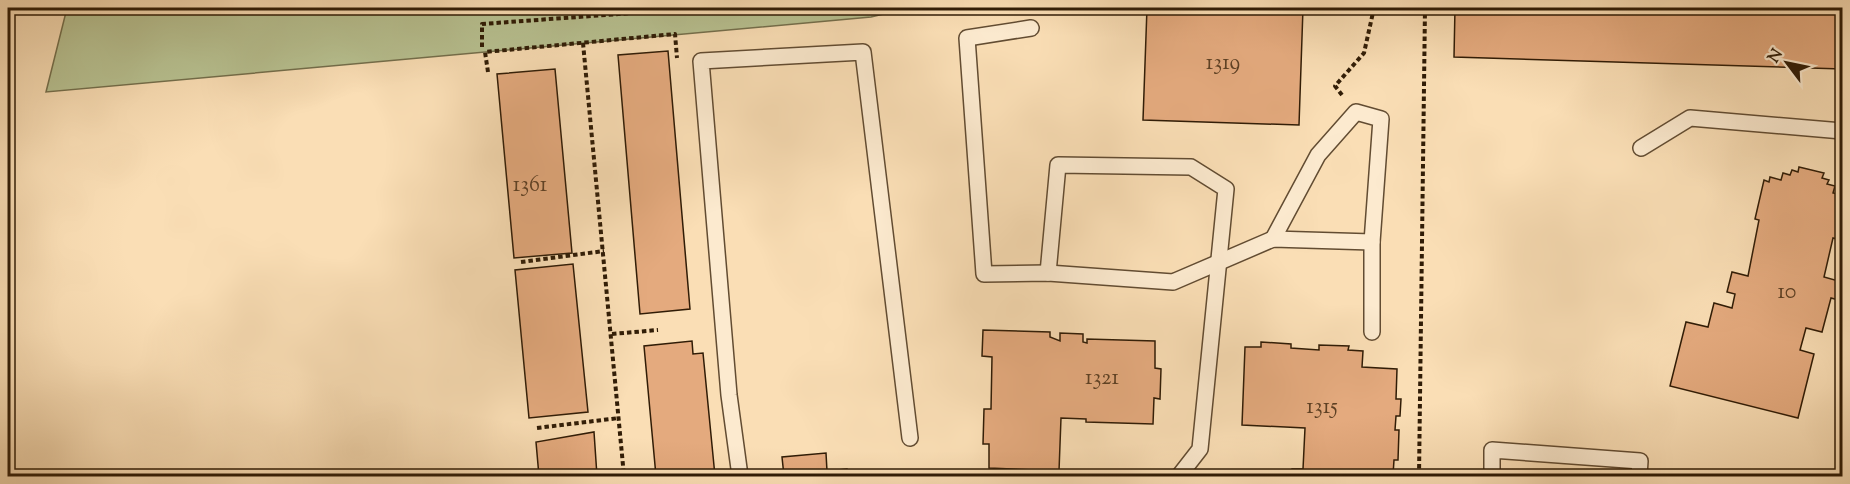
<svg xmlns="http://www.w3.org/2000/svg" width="1850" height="484" viewBox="0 0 1850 484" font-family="'Sorts Mill Goudy',serif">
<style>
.green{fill:#b8c292;stroke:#746f4c;stroke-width:1.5}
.building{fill:#e4aa7e;stroke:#301c06;stroke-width:1.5}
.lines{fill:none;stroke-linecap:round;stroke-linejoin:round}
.service-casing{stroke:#624c32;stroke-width:18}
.path{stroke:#301c06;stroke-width:4;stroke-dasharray:4.5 3;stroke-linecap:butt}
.service{stroke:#fceacf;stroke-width:15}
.labels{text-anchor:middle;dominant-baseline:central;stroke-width:4.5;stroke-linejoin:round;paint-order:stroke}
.number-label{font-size:22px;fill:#5d4024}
</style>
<rect width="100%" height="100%" fill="#fadeb5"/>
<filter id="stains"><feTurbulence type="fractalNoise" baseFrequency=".00333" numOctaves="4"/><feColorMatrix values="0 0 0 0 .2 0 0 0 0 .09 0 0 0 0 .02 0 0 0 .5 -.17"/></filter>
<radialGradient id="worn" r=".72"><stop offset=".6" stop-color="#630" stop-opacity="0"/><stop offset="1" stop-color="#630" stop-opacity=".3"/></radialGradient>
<!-- green -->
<polygon class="green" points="67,8 909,8 871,17 46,92"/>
<!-- building -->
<g class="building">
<polygon points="1147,8 1303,8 1299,125 1143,120"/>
<polygon points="1455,8 1842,8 1842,69 1454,57"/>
<polygon points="668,51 690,309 640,314 618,55"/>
<polygon points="555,69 572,253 514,258 497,74"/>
<polygon points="1799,167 1824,173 1822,178 1829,180 1827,184 1835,186 1833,193 1842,195 1842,219 1837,239 1833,238 1824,277 1842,282 1842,301 1831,298 1822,332 1806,328 1800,350 1814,354 1798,418 1670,386 1686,322 1708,327 1714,303 1732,308 1735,294 1727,292 1732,272 1748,276 1759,220 1755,219 1764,180 1769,182 1770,177 1781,180 1783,173 1790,175 1792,170 1798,172"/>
<polygon points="573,264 588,412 529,418 515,270"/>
<polygon points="983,330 1050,332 1050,337 1060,341 1060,333 1083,334 1083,342 1087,343 1087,339 1155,341 1155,368 1161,369 1160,399 1154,398 1153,424 1086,422 1086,419 1061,418 1059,471 989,468 989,444 983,444 984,409 991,409 992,357 982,356"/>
<polygon points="692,341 693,354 703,353 715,476 656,476 644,346"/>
<polygon points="1261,342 1291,344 1291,348 1319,350 1319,345 1349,346 1348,350 1363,351 1362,367 1397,369 1396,399 1401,399 1400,416 1396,416 1395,430 1399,430 1398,460 1394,460 1393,475 1398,476 1291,476 1292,469 1303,469 1305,428 1242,425 1245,347 1261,347"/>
<polygon points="594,432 597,476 539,476 536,442"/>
<polygon points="826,453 827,471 847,469 854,476 784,476 782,457"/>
<polygon points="929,472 929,476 882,476"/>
</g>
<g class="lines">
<!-- service casing -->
<g class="service-casing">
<g id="service">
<polyline points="1031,28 967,38 984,274 1048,273 1173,282 1273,239 1372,242"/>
<polyline points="1641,148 1690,118 1842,131"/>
<polyline points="1273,239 1318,155 1356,112 1381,119 1372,242 1372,332"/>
<polyline points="1048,273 1058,165 1191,167 1226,189 1200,449 1179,476"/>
<polyline points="740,476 729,395 701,61 863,52 910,438"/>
<polyline points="1492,476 1492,450 1640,461 1639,476"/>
</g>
</g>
<!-- path -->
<g class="path">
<polyline points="583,43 624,476"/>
<polyline points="482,47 482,24 701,8"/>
<polyline points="488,72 485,52 675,34 677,58"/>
<polyline points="1342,95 1335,86 1364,53 1374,8"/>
<polyline points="521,262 604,251"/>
<polyline points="612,334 658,330"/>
<polyline points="537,428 619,418"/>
<polyline points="1419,476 1425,8"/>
</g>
<!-- service -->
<use href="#service" class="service"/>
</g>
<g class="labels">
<!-- number labels -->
<g class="number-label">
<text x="1223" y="64">1319</text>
<text x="530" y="186">1361</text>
<text x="1787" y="293">10</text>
<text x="1102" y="379">1321</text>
<text x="1322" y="408">1315</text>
</g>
</g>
<!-- margin -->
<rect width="1850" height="484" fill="none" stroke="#fadeb5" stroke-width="30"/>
<rect x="9" y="9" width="1832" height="466" fill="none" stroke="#301c06" stroke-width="3"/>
<rect x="15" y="15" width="1820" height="454" fill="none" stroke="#301c06" stroke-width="1.5"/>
<!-- north arrow -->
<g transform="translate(1787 63) rotate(302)" stroke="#fceacf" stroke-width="4.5" paint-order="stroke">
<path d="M0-4.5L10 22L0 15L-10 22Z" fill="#301c06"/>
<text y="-9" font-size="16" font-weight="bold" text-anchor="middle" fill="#301c06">N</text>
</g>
<rect width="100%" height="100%" filter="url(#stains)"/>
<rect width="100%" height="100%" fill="url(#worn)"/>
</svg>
